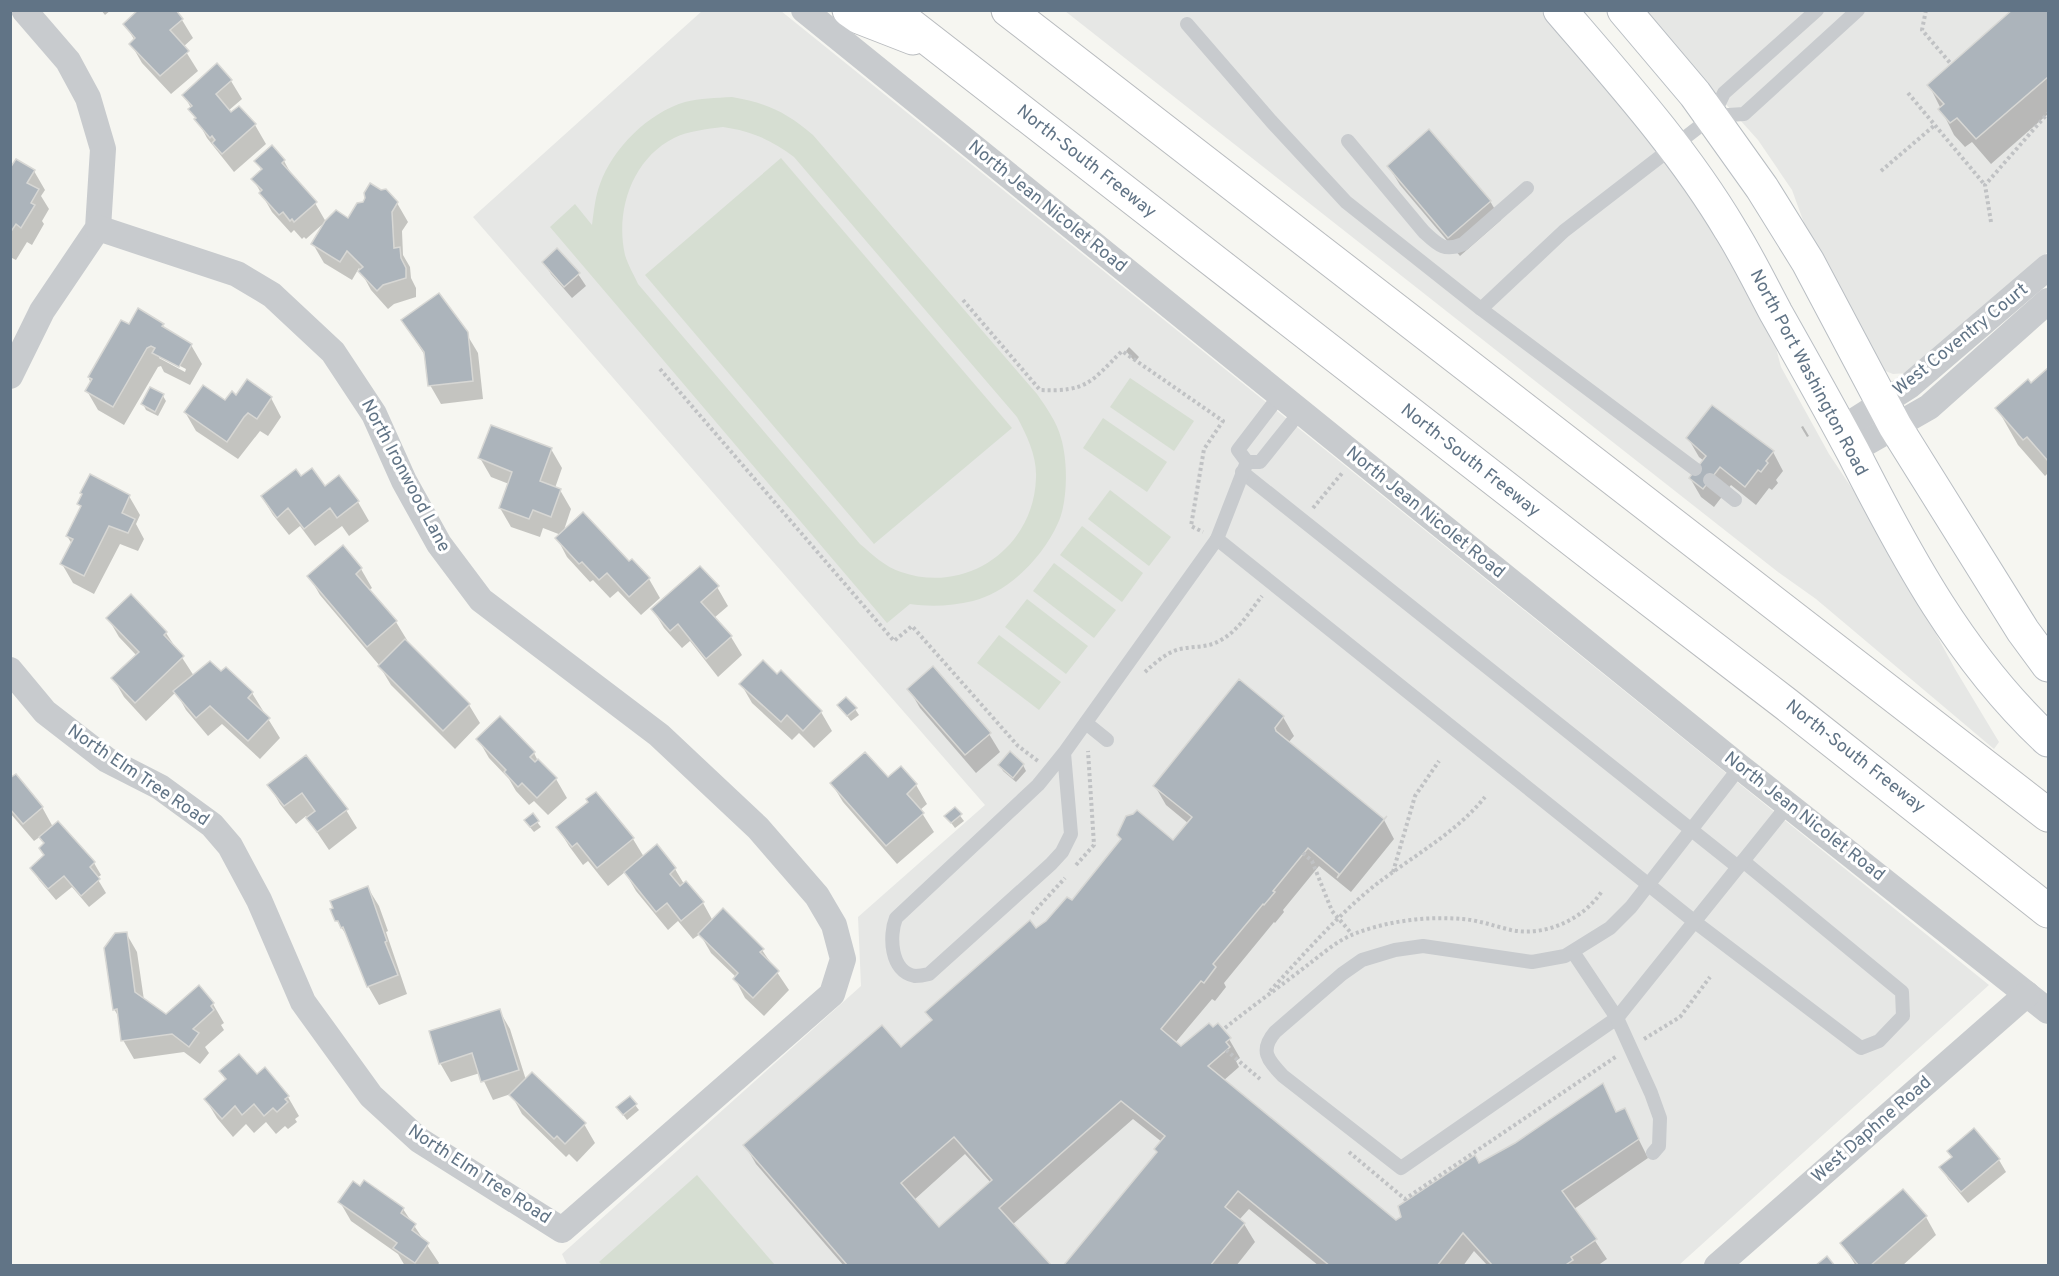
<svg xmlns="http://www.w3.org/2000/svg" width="2059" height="1276" viewBox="0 0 2059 1276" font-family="Overpass,sans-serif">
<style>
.built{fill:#e6e7e5}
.green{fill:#d6ded2;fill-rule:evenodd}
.shadow{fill:#0003;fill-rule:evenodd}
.building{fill:#acb4bb;stroke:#d7d7d4;stroke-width:1.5;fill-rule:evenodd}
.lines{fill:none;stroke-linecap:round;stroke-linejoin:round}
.secondary-casing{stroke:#b9bec3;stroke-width:35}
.highway-casing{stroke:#b9bcbf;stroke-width:35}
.path{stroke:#c0c2c4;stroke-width:4;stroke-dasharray:3 3;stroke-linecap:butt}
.lane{stroke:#c8cbce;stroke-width:14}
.street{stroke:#c8cbce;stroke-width:26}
.secondary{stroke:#fff;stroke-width:33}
.highway{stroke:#fff;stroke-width:33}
.labels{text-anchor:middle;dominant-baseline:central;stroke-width:6;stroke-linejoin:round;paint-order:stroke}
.street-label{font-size:18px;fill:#617486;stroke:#fff}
</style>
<rect width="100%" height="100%" fill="#f6f6f1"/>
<!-- built -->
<g class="built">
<polygon points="702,11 781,11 1989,985 1679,1265 567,1265 562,1254 861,986 858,917 985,805 473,217"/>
<polygon points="1065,11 1541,11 1635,121 1720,237 1775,344 1781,367 1829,454 1879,529 1955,669 1999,742 1994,749 1816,599 1778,572"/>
<polygon points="1642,11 2048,11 2048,252 1907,373 1893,374 1883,370 1811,242 1792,190 1758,140"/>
</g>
<!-- green -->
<g class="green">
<path d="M 732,97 C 767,103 786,112 813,135 L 1037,394 C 1046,407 1057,422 1061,438 C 1068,461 1068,502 1058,523 C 1043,557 1009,592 973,601 C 952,606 930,607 910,604 L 887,623 L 550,227 L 575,204 L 592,225 C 594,211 595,197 600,184 C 613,148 648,113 685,102 C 700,98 716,98 732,97 ZM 723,127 C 751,131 772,140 794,157 L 1017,417 C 1027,436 1037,456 1036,478 C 1034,547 967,595 901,572 C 885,567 872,554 860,544 L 638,284 C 634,275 628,265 625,255 C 615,211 632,159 674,138 C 688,131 707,129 723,127 Z"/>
<polygon points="781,158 1012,428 874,544 645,275"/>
<polygon points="1130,378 1194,421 1174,451 1110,407"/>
<polygon points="1103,418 1167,462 1147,492 1083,448"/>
<polygon points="1110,490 1171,537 1149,566 1088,519"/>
<polygon points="1082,526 1143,573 1122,602 1060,555"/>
<polygon points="1054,563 1116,610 1094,638 1033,591"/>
<polygon points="1027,599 1088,646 1066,674 1005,627"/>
<polygon points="999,635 1061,682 1039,710 977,663"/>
<polygon points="697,1175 775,1265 602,1265 599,1262"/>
</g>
<!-- shadow -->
<g class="shadow">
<polygon points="101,10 111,10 105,15"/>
<polygon points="2013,10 2048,10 2048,114 1991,164 1972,142 1965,147 1954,135 1929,85"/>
<polygon points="182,20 193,38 183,47 198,71 171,94 142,63 131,44 135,41 125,24"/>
<polygon points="231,81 242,99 228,111 255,125 266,144 234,172 207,138 184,95"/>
<polygon points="272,147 284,161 295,181 315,203 326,222 349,220 397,203 408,222 402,231 403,255 410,267 411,278 416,288 416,297 394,304 388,309 371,290 359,268 352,280 324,263 313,244 324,223 306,239 304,237 302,239 294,230 291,233 272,212 253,179 262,171 256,161"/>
<polygon points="1389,167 1490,201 1501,220 1460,256 1400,185"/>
<polygon points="10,171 34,171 45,190 41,196 49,209 42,221 44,224 32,245 27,242 16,260 10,257"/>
<polygon points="544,262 578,274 586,286 572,298 551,274"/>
<polygon points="403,321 466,333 478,353 483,399 441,404 430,385 426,357"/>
<path d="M 122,322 L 129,326 L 163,325 L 166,330 L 191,345 L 202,364 L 190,385 L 164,372 L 161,366 L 158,367 L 124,425 L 98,410 L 87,391 L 91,383 L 89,379 ZM 159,355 L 186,369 L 185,372 L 159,358 Z"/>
<polygon points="1129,347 1139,357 1135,362 1126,351"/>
<polygon points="2048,370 2048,473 2045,476 2018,445 1997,408 2031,385"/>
<polygon points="163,396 166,401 158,416 146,410 143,404"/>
<polygon points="237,397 271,398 281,417 268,436 260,431 238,459 196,431 185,412 226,402"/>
<polygon points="1803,426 1809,436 1807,437 1801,427"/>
<polygon points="1688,438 1773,452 1783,471 1776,480 1778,483 1772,490 1769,488 1756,505 1731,485 1714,507 1701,497 1690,478 1704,461 1699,457"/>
<polygon points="551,449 562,468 555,488 560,490 571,509 563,533 649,579 660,598 641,615 618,591 610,598 593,580 590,582 567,557 557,538 561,535 543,528 540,537 511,527 500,508 509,484 491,477 480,458"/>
<polygon points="301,478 358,502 369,521 349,536 342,526 315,546 300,526 289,535 273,515 262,497"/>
<polygon points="129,496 140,515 136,524 144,539 138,551 120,544 94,594 73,583 62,564 72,544 67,536 82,508 79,504"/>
<polygon points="343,548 361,569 372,588 369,590 396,622 407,640 405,642 469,705 480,723 455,749 391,685 379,665 320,595 309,576"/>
<polygon points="717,587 728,606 714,618 731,637 742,655 718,677 690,641 682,648 664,628 653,610"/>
<polygon points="131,596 166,633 194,676 221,673 226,669 252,693 280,738 260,759 222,724 208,736 186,710 176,692 146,721 124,697 113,678 137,656 119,637 108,618"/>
<polygon points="741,684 821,712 832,731 814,748 799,733 792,740 752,703"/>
<polygon points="909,689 989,734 1000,752 976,773 920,708"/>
<polygon points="855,709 859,715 851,721 842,710"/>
<path d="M 1283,717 L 1294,736 L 1288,743 L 1384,820 L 1394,839 L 1351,892 L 1319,866 L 1283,910 L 1284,912 L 1275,923 L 1274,922 L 1224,983 L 1226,987 L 1215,1001 L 1212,999 L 1175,1043 L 1181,1048 L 1229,1039 L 1240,1058 L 1236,1061 L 1239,1067 L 1223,1081 L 1396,1222 L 1478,1164 L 1516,1144 L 1603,1086 L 1617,1113 L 1624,1110 L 1648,1158 L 1574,1209 L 1607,1259 L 1597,1266 L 1488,1266 L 1474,1251 L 1463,1266 L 1319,1266 L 1249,1209 L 1239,1220 L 1244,1224 L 1255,1242 L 1236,1266 L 1065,1266 L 1158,1153 L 1155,1149 L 1162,1142 L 1133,1119 L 1012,1225 L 1049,1266 L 844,1266 L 756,1164 L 745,1145 L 901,1049 L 933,1022 L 927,1012 L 1072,902 L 1122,841 L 1118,835 L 1173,842 L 1189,824 L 1166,805 L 1155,786 ZM 965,1154 L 991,1183 L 939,1229 L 914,1200 Z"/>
<polygon points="478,739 534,753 538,761 556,779 567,798 548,815 534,801 529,805 516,791 509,779 489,758"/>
<polygon points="306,757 346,810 357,828 329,850 306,816 296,824 280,804 269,785"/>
<polygon points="1000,765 1023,765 1026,771 1016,782 1003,771"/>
<polygon points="901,768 916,785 927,804 920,810 934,832 897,864 843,802 832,784 888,780"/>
<polygon points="10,780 42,807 53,827 58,823 94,863 101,875 97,878 106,893 89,907 72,887 56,900 39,880 32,868 45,856 45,845 41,836 34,841 10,813"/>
<polygon points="595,794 633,839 644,857 657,847 675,869 684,884 686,883 703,903 713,921 762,950 789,990 764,1016 745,998 735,979 736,977 711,953 700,934 693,939 678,921 668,930 636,891 625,872 608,886 588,861 583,865 569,846 558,828 590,802"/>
<polygon points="955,809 964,821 955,828 946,816"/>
<polygon points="537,822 541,827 534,832 529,826"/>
<polygon points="368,888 379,906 388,931 386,932 407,994 379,1005 368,986 349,939 337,921"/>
<polygon points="126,933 137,952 144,1000 166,1016 213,1004 224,1023 221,1025 224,1030 205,1047 209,1053 200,1064 184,1052 134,1059 123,1040 120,1019 114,1009"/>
<polygon points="499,1010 510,1029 526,1080 584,1124 595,1143 577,1162 569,1154 566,1157 522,1114 511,1094 493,1100 480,1073 451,1082 440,1063"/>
<polygon points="265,1069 288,1097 299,1116 295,1119 297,1122 288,1129 285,1126 276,1134 266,1122 254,1133 246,1124 233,1137 217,1118 206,1100 226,1081 221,1072 256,1076"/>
<polygon points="635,1105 639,1110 627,1120 618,1108"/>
<polygon points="1999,1160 2006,1172 1968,1203 1948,1179 1941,1167"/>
<polygon points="340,1202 403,1209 439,1263 437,1266 405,1266 398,1254 351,1221"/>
<polygon points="1926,1217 1936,1235 1902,1266 1856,1266 1842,1243"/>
</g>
<!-- building -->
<g class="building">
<polygon points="138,10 176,10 183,19 170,30 189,51 160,76 129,44 135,38 123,24"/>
<polygon points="2012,10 2048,10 2048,77 1976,139 1957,118 1950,123 1938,109 1944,104 1927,85"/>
<polygon points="217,63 232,80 216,94 231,112 239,106 256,124 222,154 212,143 215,140 212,136 210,138 194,119 196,118 188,109 192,106 182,95"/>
<polygon points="1429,129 1491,201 1448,238 1387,166"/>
<polygon points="272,145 285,160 282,163 317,202 294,222 292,219 290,221 283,212 279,215 259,193 262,190 251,179 262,169 254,161"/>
<polygon points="16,159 35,170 27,183 39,189 31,203 35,205 21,228 16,224 10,233 10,168"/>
<polygon points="370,183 381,190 386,189 398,202 392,212 394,248 400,247 401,258 406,268 406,278 383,285 377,291 358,271 363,267 347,251 340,262 311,244 325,221 336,210 348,218 357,203 363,202 365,198 364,193"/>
<polygon points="557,248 580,273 564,287 542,262"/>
<polygon points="439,293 468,332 473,381 428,386 424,352 401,320"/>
<polygon points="138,308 164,324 162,326 192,344 179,367 152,353 155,348 151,346 147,348 113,407 85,391 92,379 88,377 121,320 129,324"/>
<polygon points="2048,368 2048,461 2027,437 2023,440 1995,408 2028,379 2031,383"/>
<polygon points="247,379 272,397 257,419 248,413 244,417 227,442 184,412 203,385 225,400 232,391 236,395"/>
<polygon points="150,387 164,394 155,412 141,404"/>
<polygon points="1712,405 1774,451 1766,461 1768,463 1761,472 1758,470 1745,487 1720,467 1703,489 1689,478 1706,456 1686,438"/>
<polygon points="491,425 552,448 540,481 561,489 551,517 533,510 529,519 499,508 512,472 478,458"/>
<polygon points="312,468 325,486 339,475 359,501 337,518 330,508 304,529 288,508 277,518 261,496 296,469 301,476"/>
<polygon points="90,474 130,495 122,513 135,519 128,533 109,526 84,576 60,564 73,539 66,536 81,506 77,504 82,494 80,493"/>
<polygon points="583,512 629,561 632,559 650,578 629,597 607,573 599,580 582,562 579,564 555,538"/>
<polygon points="343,545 362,568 356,574 397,621 367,647 307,576"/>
<polygon points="700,566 719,586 701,602 732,636 706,659 678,624 670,631 651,609"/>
<polygon points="131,594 167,632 164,635 184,656 135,703 111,678 139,652 106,618"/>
<polygon points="405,639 470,704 443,731 378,666"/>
<polygon points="763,660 777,674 781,670 822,711 803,731 787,715 781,722 739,684"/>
<polygon points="210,661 221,671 226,667 253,692 248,698 270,718 248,741 210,706 196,718 173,691"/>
<polygon points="933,666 991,733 965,755 907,689"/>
<path d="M 1239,679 L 1284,716 L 1275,728 L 1276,731 L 1384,819 L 1387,816 L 1337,878 L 1339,874 L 1308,848 L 1273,891 L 1275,892 L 1264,905 L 1263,904 L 1213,964 L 1216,967 L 1204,983 L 1201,981 L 1161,1029 L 1181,1046 L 1209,1023 L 1213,1027 L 1218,1023 L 1231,1038 L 1226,1042 L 1230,1047 L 1208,1066 L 1396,1220 L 1401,1217 L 1398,1206 L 1475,1155 L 1479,1163 L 1515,1143 L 1603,1083 L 1616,1112 L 1625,1108 L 1639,1139 L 1562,1191 L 1597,1239 L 1571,1257 L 1573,1260 L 1564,1266 L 1493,1266 L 1463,1233 L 1437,1266 L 1330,1266 L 1238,1191 L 1225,1207 L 1245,1223 L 1210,1266 L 1063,1266 L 1157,1152 L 1154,1149 L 1165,1136 L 1121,1101 L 999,1208 L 1052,1266 L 848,1266 L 743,1145 L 882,1025 L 901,1047 L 932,1020 L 925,1012 L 1030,920 L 1036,928 L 1046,921 L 1067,897 L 1072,900 L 1121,839 L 1117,835 L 1126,816 L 1133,814 L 1137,810 L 1173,840 L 1192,817 L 1153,786 ZM 954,1137 L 992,1180 L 939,1227 L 901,1183 Z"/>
<polygon points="846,697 857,708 847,716 837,705"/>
<polygon points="500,716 535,752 530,757 535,762 538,759 557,778 537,798 522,783 518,787 504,772 506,770 476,739"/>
<polygon points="1010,751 1024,764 1013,778 998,765"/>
<polygon points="865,752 888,777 901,766 917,784 907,794 924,813 886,846 830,783"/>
<polygon points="306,755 348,809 317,832 306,818 315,811 302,793 284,806 267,785"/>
<polygon points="16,774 43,807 23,824 10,809 10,778"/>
<polygon points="596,792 634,838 597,868 577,843 572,847 556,827 588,802 586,799"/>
<polygon points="955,807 962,814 951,823 944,816"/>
<polygon points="533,813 539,821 530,827 524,820"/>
<polygon points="58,821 95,862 90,867 100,879 81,896 64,876 48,889 30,868 44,855 39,848 44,843 39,837"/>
<polygon points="657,844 676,868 670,874 680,886 686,881 704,902 681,921 667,903 656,912 624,872"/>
<polygon points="368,886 387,941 385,942 398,975 367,987 343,927 341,928 338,921 335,921 330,909 333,908 330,901"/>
<polygon points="723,908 764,949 760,952 779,971 753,998 733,979 738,973 698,934"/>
<polygon points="127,932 135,992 166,1014 199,985 214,1003 211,1006 214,1010 193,1029 199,1033 189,1047 172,1034 121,1041 117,1009 113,1010 104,948 115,933"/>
<polygon points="500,1009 519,1070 481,1082 472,1053 439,1064 429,1031"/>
<polygon points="239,1054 257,1074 265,1067 289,1096 285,1099 288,1102 277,1112 273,1108 264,1116 254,1104 242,1115 235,1106 222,1119 204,1099 226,1079 219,1071"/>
<polygon points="532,1072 586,1123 565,1144 557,1136 554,1139 509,1095"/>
<polygon points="630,1096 637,1104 623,1115 616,1107"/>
<polygon points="1974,1128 2000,1159 1961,1192 1939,1167 1952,1157 1947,1151"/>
<polygon points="364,1180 404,1208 401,1213 416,1224 412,1230 429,1243 415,1263 393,1248 397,1243 338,1202 353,1181 360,1186"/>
<polygon points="1903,1189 1927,1216 1870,1266 1859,1266 1840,1243"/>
<polygon points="1827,1256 1835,1266 1815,1266"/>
</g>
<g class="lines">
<!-- secondary casing -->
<g class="secondary-casing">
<g id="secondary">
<path d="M 1560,10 C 1620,80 1683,150 1730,229 C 1747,256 1761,285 1776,313 C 1802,359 1828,405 1853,452 C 1906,556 1961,659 2048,740"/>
<polyline points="1624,10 1695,94 1762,188 1808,262 1895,426 2023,631 2048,665"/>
</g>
</g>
<!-- highway casing -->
<g class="highway-casing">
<g id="highway">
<polyline points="849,10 859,17 913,38"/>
<polyline points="891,10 1610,569 1786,704 2048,911"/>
<polyline points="1008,10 2048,815"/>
</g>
</g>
<!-- path -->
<g class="path">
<polyline points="1926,10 1922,30 1951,64"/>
<polyline points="1908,93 1985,185"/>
<polyline points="1881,171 1935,125"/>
<polyline points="1991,222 1985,185 2048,113"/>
<path d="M 963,300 L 1040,390 C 1087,392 1091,382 1122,351 L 1223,421 L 1204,449 L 1191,526 L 1203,532"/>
<polyline points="660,369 894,641 912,626 1018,746 1038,761"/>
<polyline points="1313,508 1343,472"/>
<path d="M 1145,672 C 1155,663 1167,652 1180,649 C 1194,646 1208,648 1221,640 C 1238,631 1250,611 1262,596"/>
<polyline points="1303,853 1312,861 1332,911 1352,934"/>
<polyline points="1076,865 1094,845 1088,751"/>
<polyline points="1393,872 1415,796 1439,761"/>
<polyline points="1032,914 1065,878"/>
<path d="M 1270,991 C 1303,955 1336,917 1374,886 C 1411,857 1455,834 1485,797"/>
<path d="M 1225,1028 C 1251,1007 1278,988 1305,967 C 1320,956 1336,941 1354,934 C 1387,921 1426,916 1462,919 C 1478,920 1494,926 1511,930 C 1544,937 1583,920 1602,891"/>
<polyline points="1644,1039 1680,1017 1710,977"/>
<polyline points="1226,1050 1260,1079"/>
<polyline points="1349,1152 1405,1199 1617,1056"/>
</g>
<!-- lane -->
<g class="lane">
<polyline points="1187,24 1271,121 1346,202 1481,309 1695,469"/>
<polyline points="1713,116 1744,114 1858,10"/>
<path d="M 1348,141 L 1424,232 C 1438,245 1444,252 1463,244 L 1527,188"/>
<polyline points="1481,309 1564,231 1713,116 1724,93 1817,10"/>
<polyline points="1280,395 1238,450 1247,462 1260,462 1300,412"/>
<polyline points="1242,472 1738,867"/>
<polyline points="1710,480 1735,500"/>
<polyline points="1217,539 1695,922 1861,1048 1879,1041 1903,1016 1902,992 1743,861"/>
<polyline points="1086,723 1107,740"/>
<path d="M 1064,753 L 1071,834 L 1062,852 L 1051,864 L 929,974 C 925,975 919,976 915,976 C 890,972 889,935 896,918 L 1038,785 L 1064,753 L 1217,539 L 1247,462"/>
<path d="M 1740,767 L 1631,907 L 1610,928 L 1565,956 L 1532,962 L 1423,946 L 1395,950 L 1362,960 L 1342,974 L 1275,1032 C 1259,1051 1268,1060 1283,1076 L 1401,1168 L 1617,1018 L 1788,805"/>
<polyline points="1573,952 1617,1018 1651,1093 1660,1118 1659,1146 1653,1153"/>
</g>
<!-- street -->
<g class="street">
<polyline points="804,10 1740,767 2048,1011"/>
<polyline points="10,376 42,311 98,228 103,149 88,98 68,61 24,10"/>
<polyline points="1840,430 1909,386 2048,267"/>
<polyline points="1852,451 1929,407 2048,301"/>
<polyline points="10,670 45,712 107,760 160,787 212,825 230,846 259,900 303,1002 371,1096 419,1140 562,1230 832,994 843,959 834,925 817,896 758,828 659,735 481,600 439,544 404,481 374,414 333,352 272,295 237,274 98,228"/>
<polyline points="1717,1266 2027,994"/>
</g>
<!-- secondary -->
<use href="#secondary" class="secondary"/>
<!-- highway -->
<use href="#highway" class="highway"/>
</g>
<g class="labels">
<!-- street labels -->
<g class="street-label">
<text transform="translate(1086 162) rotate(38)">North-South Freeway</text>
<text transform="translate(1047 207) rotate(39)">North Jean Nicolet Road</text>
<text transform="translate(1961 340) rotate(-39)">West Coventry Court</text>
<text transform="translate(1808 373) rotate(62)">North Port Washington Road</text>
<text transform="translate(1470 461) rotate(38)">North-South Freeway</text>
<text transform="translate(405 476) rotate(62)">North Ironwood Lane</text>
<text transform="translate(1425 513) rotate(39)">North Jean Nicolet Road</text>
<text transform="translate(1855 757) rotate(38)">North-South Freeway</text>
<text transform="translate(138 776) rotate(34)">North Elm Tree Road</text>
<text transform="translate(1804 817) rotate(38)">North Jean Nicolet Road</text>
<text transform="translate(1872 1130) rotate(-41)">West Daphne Road</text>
<text transform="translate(479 1175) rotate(33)">North Elm Tree Road</text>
</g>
</g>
<!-- border -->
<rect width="2059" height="1276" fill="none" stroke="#617486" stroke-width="24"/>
</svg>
